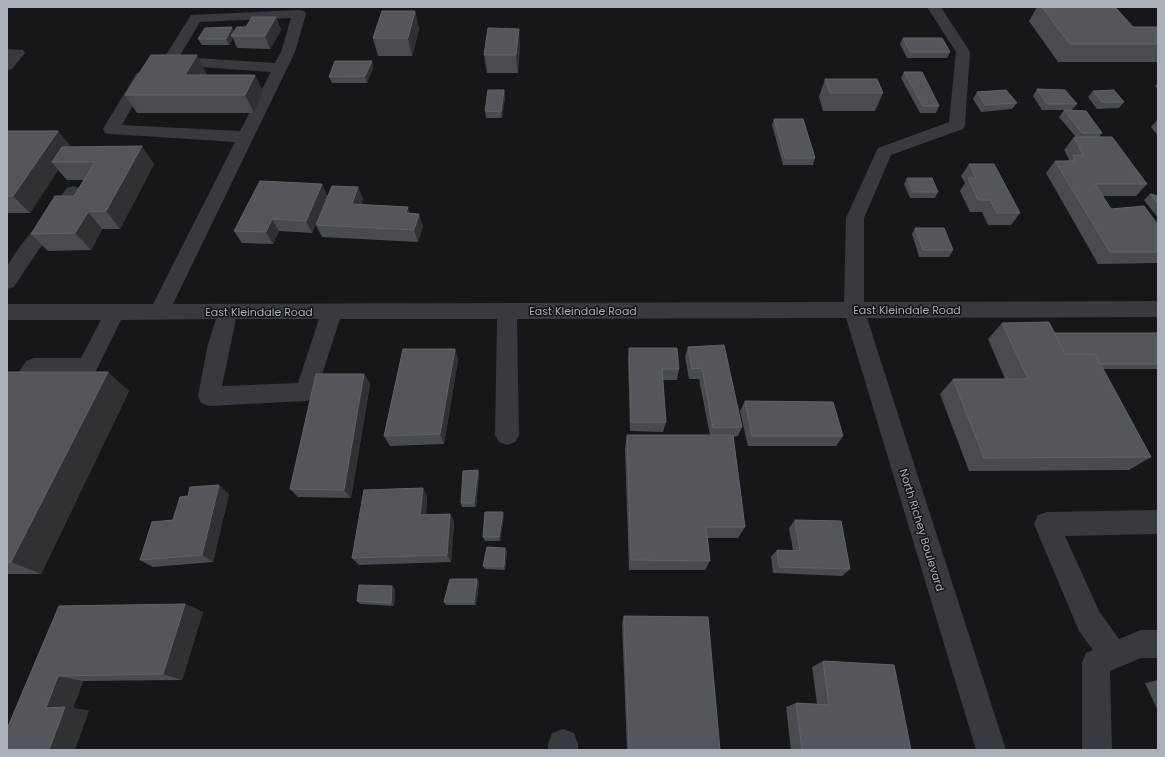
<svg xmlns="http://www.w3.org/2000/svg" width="1165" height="757" viewBox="0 0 1165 757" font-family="Poppins,sans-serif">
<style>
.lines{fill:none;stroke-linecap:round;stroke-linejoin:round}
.minor{fill:#383a3f;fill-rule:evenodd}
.wall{fill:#484b4f}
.shaded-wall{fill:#303135}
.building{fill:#53565b;stroke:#60646a}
.labels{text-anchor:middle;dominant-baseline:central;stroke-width:3;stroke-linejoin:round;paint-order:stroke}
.street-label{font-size:11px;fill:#a9b0ba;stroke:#121215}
</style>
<rect width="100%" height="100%" fill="#17171a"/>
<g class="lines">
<!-- minor -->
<g class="minor">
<path d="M 927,7 L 941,7 L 970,52 L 965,125 L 963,129 L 891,155 L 864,218 L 864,302 L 1158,301 L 1158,317 L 867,318 L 1006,750 L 976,750 L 846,318 L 517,319 L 519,435 L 515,442 L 507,445 L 499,442 L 495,435 L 497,319 L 340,319 L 314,399 L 306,401 L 209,406 L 201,403 L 198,396 L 208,344 L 216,319 L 121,320 L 95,373 L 87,376 L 40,376 L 15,416 L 7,419 L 7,390 L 26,361 L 34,358 L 81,358 L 101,320 L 7,320 L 7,304 L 153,304 L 235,142 L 111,134 L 105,133 L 103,129 L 136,74 L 164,58 L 191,15 L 299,10 L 304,11 L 306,14 L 295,52 L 173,304 L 844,302 L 846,218 L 876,152 L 878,148 L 949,122 L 956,52 ZM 291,18 L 281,52 L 275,63 L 179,57 L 200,22 ZM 172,65 L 271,72 L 240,131 L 122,125 L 147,80 ZM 236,319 L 319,319 L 298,383 L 222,386 Z"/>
<polygon points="7,49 23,50 25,53 12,69 7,70"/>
<polygon points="73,186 79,188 82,192 79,196 35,255 14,287 7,289 7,266 21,245 67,188"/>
<polygon points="1158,510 1158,534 1065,536 1099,611 1119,639 1141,630 1158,630 1158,658 1141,658 1110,671 1112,750 1082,750 1082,663 1086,653 1093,650 1079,631 1034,524 1038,515 1047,512"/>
<polygon points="563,729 574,733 578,744 578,750 548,750 548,744 552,733"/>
</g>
</g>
<!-- wall -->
<g class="wall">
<polygon points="1037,7 1115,7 1133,27 1158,27 1158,62 1058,62 1029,21"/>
<polygon points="415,11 419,29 412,56 378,56 373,38"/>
<polygon points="276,17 281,30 270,49 237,48 233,38 229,45 202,45 198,39 232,27 234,32"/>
<polygon points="903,38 950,52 947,58 907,58 900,44"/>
<polygon points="520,46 518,73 487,73 484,55"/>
<polygon points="372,61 373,68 367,83 332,83 329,77"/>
<polygon points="904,72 939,106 936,113 920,113 901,78"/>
<polygon points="206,73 205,75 255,75 263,92 254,113 137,113 125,95"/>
<polygon points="825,79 883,93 875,111 823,111 819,97"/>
<polygon points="1158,83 1158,89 1155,86"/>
<polygon points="1037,89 1077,104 1072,110 1042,110 1033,96"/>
<polygon points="504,90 505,97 502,118 486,118 485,111"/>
<polygon points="1093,91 1124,102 1119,108 1097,109 1088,97"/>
<polygon points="977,92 1017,103 1012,109 981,112 973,99"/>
<polygon points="1064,110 1102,133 1099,137 1147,184 1136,196 1103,196 1111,209 1158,225 1158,263 1098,264 1046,173 1055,161 1068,161 1069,159 1064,150 1074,137 1076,137 1059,117"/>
<polygon points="774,119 815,158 813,165 783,165 772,125"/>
<polygon points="1157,120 1158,120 1158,136 1151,127"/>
<polygon points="7,131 58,131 71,147 154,164 120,229 102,229 91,250 48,251 31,234 74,196 84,180 67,180 58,170 30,213 7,213"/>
<polygon points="969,164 1020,213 1011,225 988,225 982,212 970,212 960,191 965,183 961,176"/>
<polygon points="907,178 938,192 935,198 910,198 904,184"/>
<polygon points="322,184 327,196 312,233 279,231 273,244 242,243 234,231"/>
<polygon points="358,187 363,199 361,205 410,213 423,226 418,242 322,237 316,225"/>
<polygon points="1150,194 1158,196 1158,218 1144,200"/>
<polygon points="915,228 953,250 949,257 919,257 912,234"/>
<polygon points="1002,323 1055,333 1158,333 1158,369 1103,369 1151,457 1129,470 969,471 940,394 953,379 1005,379 988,339"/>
<polygon points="688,347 742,427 738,436 733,437 745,527 738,538 708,538 710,561 705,570 629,570 625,448 627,435 710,435 699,379 689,379 685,357"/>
<polygon points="629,348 679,369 677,380 663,380 666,422 663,432 630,431 628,359"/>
<polygon points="455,349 458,360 444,444 390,446 384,436"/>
<polygon points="7,372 129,391 41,574 7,574"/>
<polygon points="364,374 370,384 351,498 298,497 290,489"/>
<polygon points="745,401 843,436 836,446 748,446 740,411"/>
<polygon points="478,470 479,475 476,507 462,507 461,503"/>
<polygon points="229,494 213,562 153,567 140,560 173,520"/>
<polygon points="427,496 426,515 450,514 454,522 451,562 359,565 352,558"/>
<polygon points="504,516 500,541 485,541 483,537"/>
<polygon points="795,520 850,569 842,576 773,573 771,557 777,550 793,550 789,528"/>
<polygon points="505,548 507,552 505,570 485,569 483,566"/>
<polygon points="477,579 479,582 476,605 446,605 444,602"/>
<polygon points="395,589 394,606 360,604 357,601"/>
<polygon points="185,604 203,612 182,680 83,681 73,708 89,711 7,750 59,606"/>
<polygon points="624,616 720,750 627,750 622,624"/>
<polygon points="823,661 911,750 791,750 786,707 796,703 817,704 812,667"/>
<polygon points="1158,680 1158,711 1145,683"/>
</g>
<!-- shaded-wall -->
<g class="shaded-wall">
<polygon points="415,11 419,29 412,56 408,38"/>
<polygon points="276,17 281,30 270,49 265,36"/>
<polygon points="232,27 235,34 231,36 233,38 229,45 226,39"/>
<polygon points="519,29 520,46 518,73 516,55"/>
<polygon points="197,55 206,73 195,93 185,75"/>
<polygon points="372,61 373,68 367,83 365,76"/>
<polygon points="255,75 263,92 254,113 245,95"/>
<polygon points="504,90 505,97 502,118 501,112"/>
<polygon points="58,131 73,149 52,162 58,170 30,213 13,196"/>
<polygon points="142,146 154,164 120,229 106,211"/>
<polygon points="322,184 327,196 312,233 306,221"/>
<polygon points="358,187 363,199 356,216 352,204"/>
<polygon points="408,207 411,219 406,213"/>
<polygon points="88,212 102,229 91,250 75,233"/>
<polygon points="419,214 423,226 418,242 414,230"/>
<polygon points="272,219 279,231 273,244 266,232"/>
<polygon points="455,349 458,360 444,444 440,434"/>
<polygon points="108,372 129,391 41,574 11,562"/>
<polygon points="364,374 370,384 351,498 344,490"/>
<polygon points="478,470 479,475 476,507 474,503"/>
<polygon points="219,485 229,494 213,562 202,555"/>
<polygon points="423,488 427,496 425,523 420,515"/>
<polygon points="503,512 504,516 500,541 499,537"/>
<polygon points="450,514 454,522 451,562 447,555"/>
<polygon points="505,548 507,552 505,570 504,566"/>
<polygon points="477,579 479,582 476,605 474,602"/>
<polygon points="392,586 395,589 394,606 391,603"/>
<polygon points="185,604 203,612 182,680 163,674"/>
<polygon points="58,676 83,681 73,708 89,711 75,750 49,750 46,708"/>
</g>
<!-- building -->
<g class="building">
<polygon points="1042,7 1115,7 1133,27 1158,27 1158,44 1070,44"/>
<polygon points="382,11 415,11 408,38 373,38"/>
<polygon points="252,17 276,17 265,36 231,36 237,27 246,27"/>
<polygon points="232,27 226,39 198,39 205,28"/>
<polygon points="488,28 519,29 516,55 484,55"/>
<polygon points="903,38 942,38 950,52 910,52"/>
<polygon points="151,55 197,55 185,75 255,75 245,95 125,95"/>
<polygon points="335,61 372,61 365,76 329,77"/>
<polygon points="904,72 922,72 939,106 923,106"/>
<polygon points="825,79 877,79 883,93 830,93"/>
<polygon points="1037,89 1065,90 1077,104 1047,104"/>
<polygon points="488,90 504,90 501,112 485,111"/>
<polygon points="1006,90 1017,103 985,105 977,92"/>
<polygon points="1114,90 1124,102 1102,102 1093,91"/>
<polygon points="1064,110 1086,111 1102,133 1082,133"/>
<polygon points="774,119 803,119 815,158 785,158"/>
<polygon points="7,131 58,131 13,196 7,196"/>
<polygon points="1074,137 1112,137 1147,184 1095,184 1111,209 1144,206 1158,225 1158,252 1110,252 1055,161 1075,161 1073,155 1083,155"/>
<polygon points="142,146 106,211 88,212 75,233 31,234 55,196 74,196 95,162 52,162 62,147"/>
<polygon points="969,164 994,164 1020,213 997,213 990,200 978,200 968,178 976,178"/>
<polygon points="907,178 932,178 938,192 913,192"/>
<polygon points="260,181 322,184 306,221 272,219 266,232 234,231"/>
<polygon points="332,186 358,187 352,204 408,207 406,213 419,214 414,230 316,225"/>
<polygon points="1150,194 1158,196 1158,204"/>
<polygon points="915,228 944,228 953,250 923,250"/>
<polygon points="1049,322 1065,354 1095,354 1151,457 984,458 953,379 1028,379 1002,323"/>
<polygon points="1055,333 1158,333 1158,364 1100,364 1095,354 1065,354"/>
<polygon points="724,345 742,427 713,428 702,368 692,369 688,347"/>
<polygon points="629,348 677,348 679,369 662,369 666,422 631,422"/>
<polygon points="403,349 455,349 440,434 384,436"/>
<polygon points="7,372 108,372 11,562 7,562"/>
<polygon points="316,374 364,374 344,490 290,489"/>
<polygon points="745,401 833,402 843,436 752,436"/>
<polygon points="627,435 733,435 745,527 706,527 710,561 631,560"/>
<polygon points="478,470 474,503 461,503 463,471"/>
<polygon points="219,485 202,555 140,560 152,522 173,520 180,497 188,496 190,487"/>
<polygon points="423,488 420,515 450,514 447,555 352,558 364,490"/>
<polygon points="485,512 503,512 499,537 483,537"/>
<polygon points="795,520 841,521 850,569 779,567 777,550 800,551"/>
<polygon points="487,547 505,548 504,566 483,566"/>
<polygon points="450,579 477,579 474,602 444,602"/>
<polygon points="359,585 392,586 391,603 357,601"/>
<polygon points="185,604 163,674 58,676 46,708 65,707 49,750 7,750 7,729 59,606"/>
<polygon points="624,616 708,617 720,750 629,750"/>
<polygon points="823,661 894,665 911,750 802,750 796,703 829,705"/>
</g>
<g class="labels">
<!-- street labels -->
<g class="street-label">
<text x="907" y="310">East Kleindale Road</text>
<text x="583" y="311">East Kleindale Road</text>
<text x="259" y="312">East Kleindale Road</text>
<text transform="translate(922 530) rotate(73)">North Richey Boulevard</text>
</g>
</g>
<!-- border -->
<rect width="1165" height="757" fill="none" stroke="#a9b0ba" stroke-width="16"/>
</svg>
